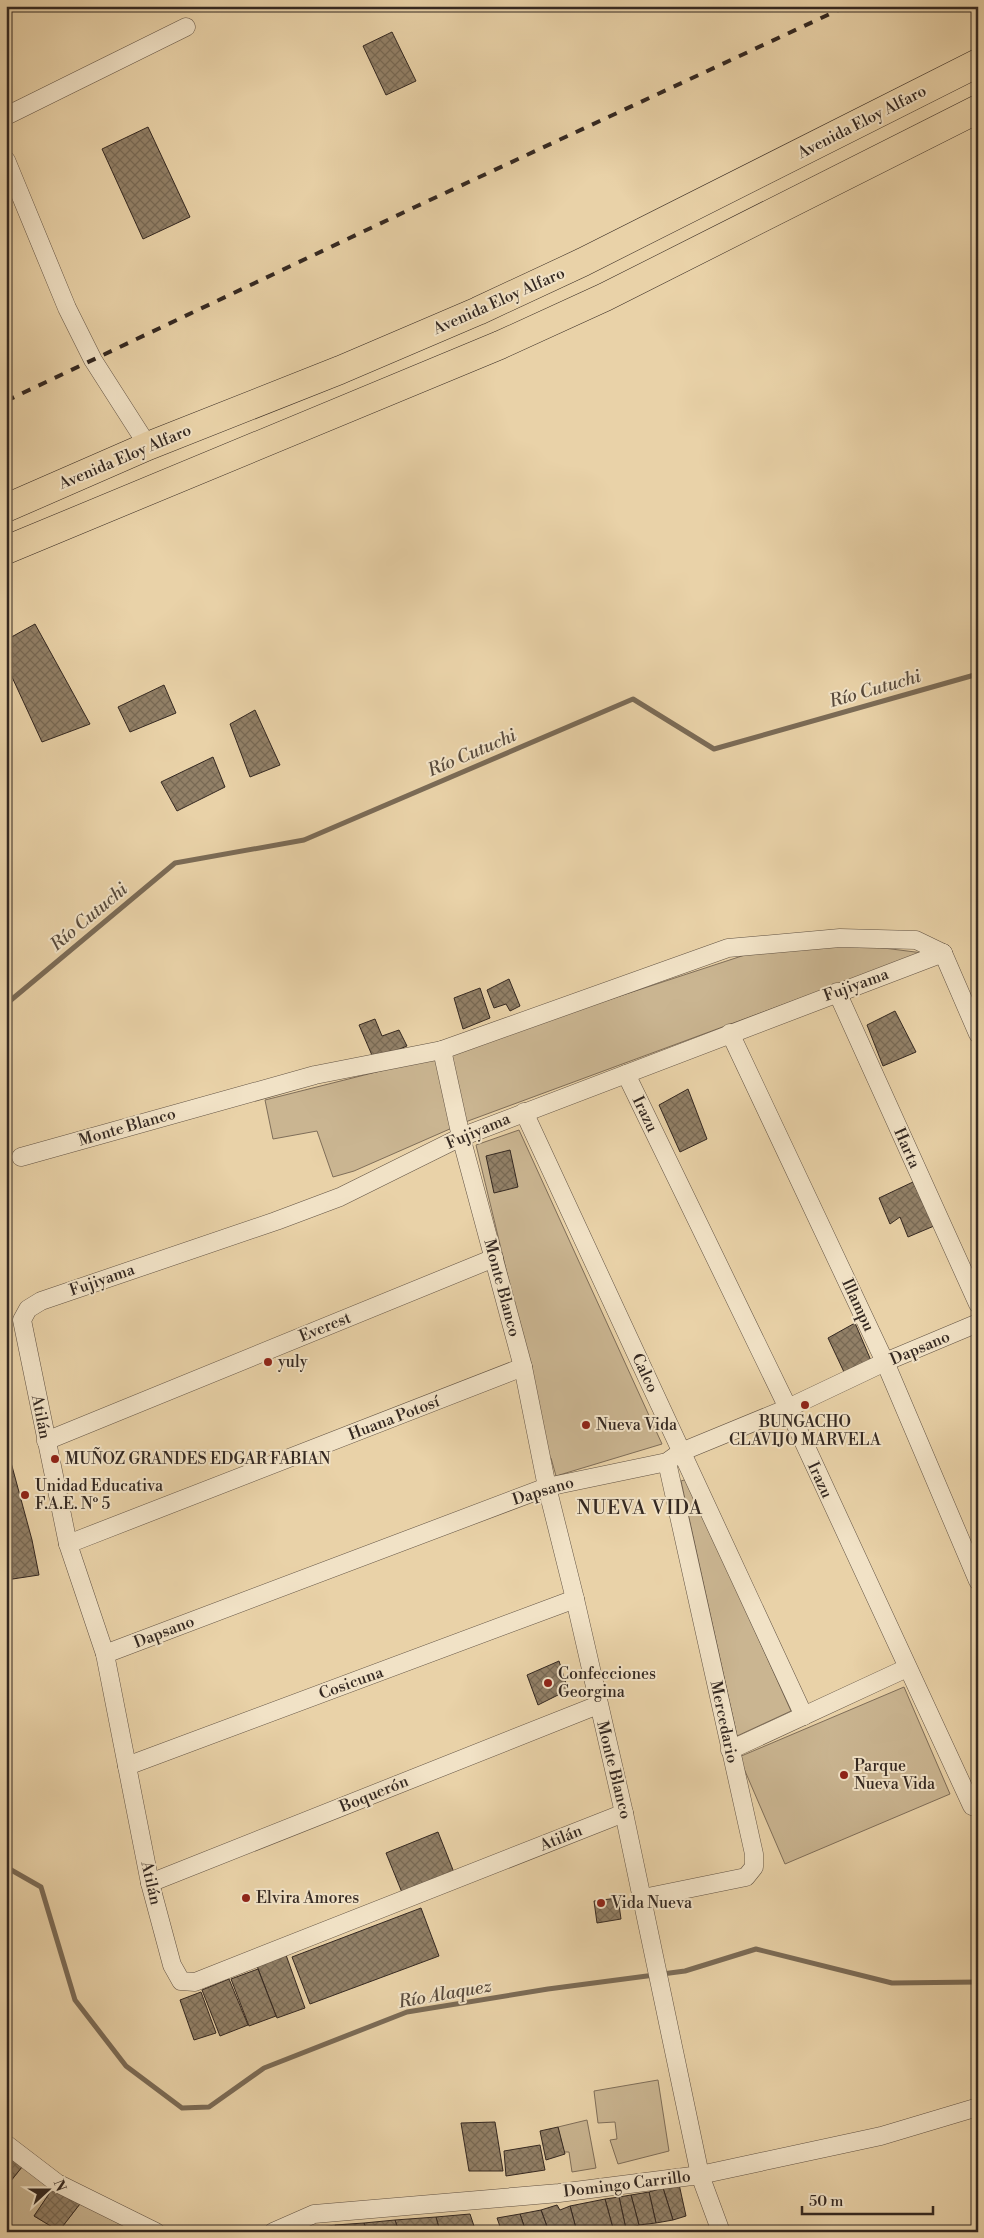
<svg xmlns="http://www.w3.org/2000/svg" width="984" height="2238" viewBox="0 0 984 2238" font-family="'Libre Bodoni',serif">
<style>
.green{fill:#cab591;stroke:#7f6e59}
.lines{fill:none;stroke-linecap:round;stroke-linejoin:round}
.stream{stroke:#7b6b56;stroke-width:5}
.building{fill:url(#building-cross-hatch);stroke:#342821}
.street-casing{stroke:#615243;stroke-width:19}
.primary-casing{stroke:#342821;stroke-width:29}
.street{stroke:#f1e2c6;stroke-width:18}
.primary{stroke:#e9d2a8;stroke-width:28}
.rail{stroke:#342821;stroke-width:4;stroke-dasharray:9 9;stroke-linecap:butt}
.poi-dot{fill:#8f2418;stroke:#f1e2c6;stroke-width:2}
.labels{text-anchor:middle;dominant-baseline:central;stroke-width:4;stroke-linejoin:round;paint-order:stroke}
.street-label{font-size:16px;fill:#342821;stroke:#f1e2c6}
.poi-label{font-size:16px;fill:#342821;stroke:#f1e2c6;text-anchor:start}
.water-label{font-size:18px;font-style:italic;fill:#584a3c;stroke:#f1e2c6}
.quarter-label{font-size:19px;letter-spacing:1px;fill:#342821;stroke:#f1e2c6}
</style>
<defs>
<pattern id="building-cross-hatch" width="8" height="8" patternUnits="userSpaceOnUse" patternTransform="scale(1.25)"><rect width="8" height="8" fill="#928067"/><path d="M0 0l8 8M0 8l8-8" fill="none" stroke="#786954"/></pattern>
</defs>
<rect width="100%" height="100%" fill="#e9d2a8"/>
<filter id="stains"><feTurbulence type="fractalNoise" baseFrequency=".004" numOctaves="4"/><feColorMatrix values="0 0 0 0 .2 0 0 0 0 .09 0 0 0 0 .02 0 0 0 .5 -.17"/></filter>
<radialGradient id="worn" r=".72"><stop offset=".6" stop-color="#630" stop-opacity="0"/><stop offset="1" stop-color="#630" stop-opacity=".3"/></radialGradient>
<!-- green -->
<g class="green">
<polygon points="844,943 923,953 468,1121 354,1171 333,1177 317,1131 273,1139 265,1100 428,1059 757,951"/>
<polygon points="519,1130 662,1444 556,1476 551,1458 548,1458 540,1410 476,1145"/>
<polygon points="687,1479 791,1711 737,1736 681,1481"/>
<polygon points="904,1687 950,1794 785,1864 739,1757"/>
<polygon points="658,2080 669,2151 618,2164 610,2140 617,2139 615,2122 598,2123 594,2091"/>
<polygon points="587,2120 596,2168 572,2172 569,2152 564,2152 558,2127"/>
<polygon points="22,2167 55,2185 34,2216 59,2231 83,2200 147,2232 6,2232 6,2187"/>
<polygon points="335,2225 338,2232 310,2232 308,2229"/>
</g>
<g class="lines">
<!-- stream -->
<g class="stream">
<polyline points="6,1000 11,1000 175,863 304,840 633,699 714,749 978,674"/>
<polyline points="6,1867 41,1887 75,2000 126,2066 182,2108 209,2107 264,2068 407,2012 548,1989 685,1971 756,1949 892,1983 978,1982"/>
</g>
</g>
<!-- building -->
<g class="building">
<polygon points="392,32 416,81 386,95 363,46"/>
<polygon points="148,127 190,217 143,239 102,149"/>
<polygon points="35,624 90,724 42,742 6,664 6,640"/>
<polygon points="164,685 176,713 130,732 118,707"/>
<polygon points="255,710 280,765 250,777 230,724"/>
<polygon points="213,757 225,787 177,811 161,782"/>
<polygon points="509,979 520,1006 510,1011 506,1004 494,1008 487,990"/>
<polygon points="480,988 490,1018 463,1029 454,998"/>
<polygon points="895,1011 916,1052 883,1066 867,1025"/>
<polygon points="375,1019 382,1036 399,1030 407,1046 374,1060 359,1025"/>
<polygon points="688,1089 707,1139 680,1152 659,1105"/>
<polygon points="510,1150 518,1187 494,1193 486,1156"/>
<polygon points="913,1182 934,1226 908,1237 900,1217 890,1224 879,1198"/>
<polygon points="855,1323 872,1363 844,1372 828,1338"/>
<polygon points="6,1444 32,1540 39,1575 6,1580"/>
<polygon points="559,1661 568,1690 538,1705 527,1675"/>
<polygon points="438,1832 455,1875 403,1895 386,1853"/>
<polygon points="618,1898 621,1919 597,1923 594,1901"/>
<polygon points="421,1908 439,1956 310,2004 292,1957"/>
<polygon points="286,1955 305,2008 277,2018 257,1966"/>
<polygon points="258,1969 276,2016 249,2026 231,1979"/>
<polygon points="229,1979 248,2025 220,2036 202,1990"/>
<polygon points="201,1992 216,2033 194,2040 180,2000"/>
<polygon points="495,2122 503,2171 469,2171 461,2123"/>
<polygon points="558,2127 565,2154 546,2160 540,2131"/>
<polygon points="540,2145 545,2170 506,2176 504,2151"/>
<polygon points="6,2155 22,2167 6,2187"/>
<polygon points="679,2184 686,2216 673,2220 663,2188"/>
<polygon points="55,2185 83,2200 59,2231 34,2216"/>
<polygon points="663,2188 673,2220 656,2223 649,2192"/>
<polygon points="649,2192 656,2223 639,2225 631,2195"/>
<polygon points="631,2195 639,2225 626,2229 619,2197"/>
<polygon points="619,2197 626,2229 614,2232 605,2199"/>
<polygon points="605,2199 614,2232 577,2232 570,2206"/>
<polygon points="557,2205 560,2210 570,2206 577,2232 549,2232 541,2210"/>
<polygon points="541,2210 549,2232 526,2232 520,2214"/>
<polygon points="470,2214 476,2232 440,2232 436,2217"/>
<polygon points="520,2214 526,2232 502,2232 497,2218"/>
<polygon points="436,2217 440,2232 399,2232 395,2220"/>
<polygon points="395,2220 399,2232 367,2232 364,2223"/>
<polygon points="364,2223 367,2232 338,2232 335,2225"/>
</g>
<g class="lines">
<!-- street casing -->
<g class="street-casing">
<g id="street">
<polyline points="6,116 186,27"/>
<polyline points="6,160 67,308 93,360 148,446"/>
<polyline points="943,953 978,1034"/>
<polyline points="837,992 978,1304"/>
<polyline points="730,1033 885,1362 978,1581"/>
<polyline points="442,1050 728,948 840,938 916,940 943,953"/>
<polyline points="626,1074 788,1408 972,1806"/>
<polyline points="524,1112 804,1716"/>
<polyline points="21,1157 315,1075 442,1050 461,1137 523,1367 547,1487 575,1599 624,1813 700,2175 721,2232"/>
<polyline points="46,1441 494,1258"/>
<polyline points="68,1544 523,1367"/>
<polyline points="105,1654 547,1487 667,1462 681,1452 788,1408 885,1362 978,1323"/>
<polyline points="730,1750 907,1668"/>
<polyline points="127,1766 575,1599"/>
<polyline points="624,1813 195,1982 181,1981 172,1965 150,1883 105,1654 68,1544 22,1320 28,1309 41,1301 276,1221 340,1197 461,1137 943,953"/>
<polyline points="150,1883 598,1705"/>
<polyline points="643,1898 746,1877 754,1867 754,1854 667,1462"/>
<polyline points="6,2144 57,2183 156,2232"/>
<polyline points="273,2232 314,2214 559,2193 700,2175 881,2136 978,2107"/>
</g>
</g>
<!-- primary casing -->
<g class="primary-casing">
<g id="primary">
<polyline points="6,508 148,446 340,370 478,311 583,262 978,63"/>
<polyline points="6,550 500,345 605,297 978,109"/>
</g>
</g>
<!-- street -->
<use href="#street" class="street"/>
<!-- primary -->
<use href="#primary" class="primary"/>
<!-- rail -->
<polyline class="rail" points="6,401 415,207 847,6"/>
</g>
<!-- markers -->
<g class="poi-dot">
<circle cx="268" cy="1362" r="5"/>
<circle cx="805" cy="1405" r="5"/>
<circle cx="586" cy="1425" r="5"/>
<circle cx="55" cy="1459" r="5"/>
<circle cx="25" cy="1495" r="5"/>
<circle cx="548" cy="1683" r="5"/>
<circle cx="844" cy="1775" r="5"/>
<circle cx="246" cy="1898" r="5"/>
<circle cx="601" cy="1903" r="5"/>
</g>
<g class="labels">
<!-- street labels -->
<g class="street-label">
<text transform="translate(862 122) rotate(-27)">Avenida Eloy Alfaro</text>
<text transform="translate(499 301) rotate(-24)">Avenida Eloy Alfaro</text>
<text transform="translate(125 457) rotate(-23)">Avenida Eloy Alfaro</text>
<text transform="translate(856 985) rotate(-20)">Fujiyama</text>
<text transform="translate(645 1114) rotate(64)">Irazu</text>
<text transform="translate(127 1127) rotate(-16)">Monte Blanco</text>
<text transform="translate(478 1131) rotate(-23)">Fujiyama</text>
<text transform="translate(907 1148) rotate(66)">Harta</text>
<text transform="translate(102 1280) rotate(-19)">Fujiyama</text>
<text transform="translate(502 1288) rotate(75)">Monte Blanco</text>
<text transform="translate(858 1305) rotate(65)">Illampu</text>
<text transform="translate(325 1327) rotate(-22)">Everest</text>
<text transform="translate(920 1348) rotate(-23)">Dapsano</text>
<text transform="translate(645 1373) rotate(65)">Calco</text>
<text transform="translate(41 1417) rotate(79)">Atilán</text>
<text transform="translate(394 1418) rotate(-21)">Huana Potosí</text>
<text transform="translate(820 1480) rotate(65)">Irazu</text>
<text transform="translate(543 1491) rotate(-17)">Dapsano</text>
<text transform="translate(164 1632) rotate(-21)">Dapsano</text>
<text transform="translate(351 1683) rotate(-20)">Cosicuna</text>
<text transform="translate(724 1722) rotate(78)">Mercedario</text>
<text transform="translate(614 1770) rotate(76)">Monte Blanco</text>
<text transform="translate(374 1794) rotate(-22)">Boquerón</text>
<text transform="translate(561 1838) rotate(-22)">Atilán</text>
<text transform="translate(151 1883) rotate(77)">Atilán</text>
<text transform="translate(627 2184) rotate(-7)">Domingo Carrillo</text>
</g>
<!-- poi labels -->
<g class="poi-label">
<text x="278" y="1362">yuly</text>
<text x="805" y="1422" text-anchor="middle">BUNGACHO<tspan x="805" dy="18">CLAVIJO MARVELA</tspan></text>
<text x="596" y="1425">Nueva Vida</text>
<text x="65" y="1459">MUÑOZ GRANDES EDGAR FABIAN</text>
<text x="35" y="1486">Unidad Educativa<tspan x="35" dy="18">F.A.E. Nº 5</tspan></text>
<text x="558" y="1674">Confecciones<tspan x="558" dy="18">Georgina</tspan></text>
<text x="854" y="1766">Parque<tspan x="854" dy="18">Nueva Vida</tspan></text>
<text x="256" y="1898">Elvira Amores</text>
<text x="611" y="1903">Vida Nueva</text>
</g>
<!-- water labels -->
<g class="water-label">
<text transform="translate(875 689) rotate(-16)">Río Cutuchi</text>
<text transform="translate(472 753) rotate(-23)">Río Cutuchi</text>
<text transform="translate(89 917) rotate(-40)">Río Cutuchi</text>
<text transform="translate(445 1994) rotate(-10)">Río Alaquez</text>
</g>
<!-- quarter labels -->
<g class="quarter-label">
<text x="640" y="1508">NUEVA VIDA</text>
</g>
</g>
<!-- margin -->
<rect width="984" height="2238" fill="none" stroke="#e9d2a8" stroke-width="25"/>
<rect x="8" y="8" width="969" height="2223" fill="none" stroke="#342821" stroke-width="2.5"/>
<rect x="12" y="12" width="959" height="2213" fill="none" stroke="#342821"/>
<!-- north arrow -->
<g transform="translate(48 2190) rotate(69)" stroke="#f1e2c6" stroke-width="4" paint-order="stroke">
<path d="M0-4L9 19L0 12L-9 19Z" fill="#342821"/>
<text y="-8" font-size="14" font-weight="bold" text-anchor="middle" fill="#342821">N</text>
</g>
<!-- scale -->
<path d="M802 2206v8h131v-8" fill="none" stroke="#342821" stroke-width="2.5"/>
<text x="809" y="2206" font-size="15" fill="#342821" stroke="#f1e2c6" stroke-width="4" paint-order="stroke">50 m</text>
<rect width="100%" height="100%" filter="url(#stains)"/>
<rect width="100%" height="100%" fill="url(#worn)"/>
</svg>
